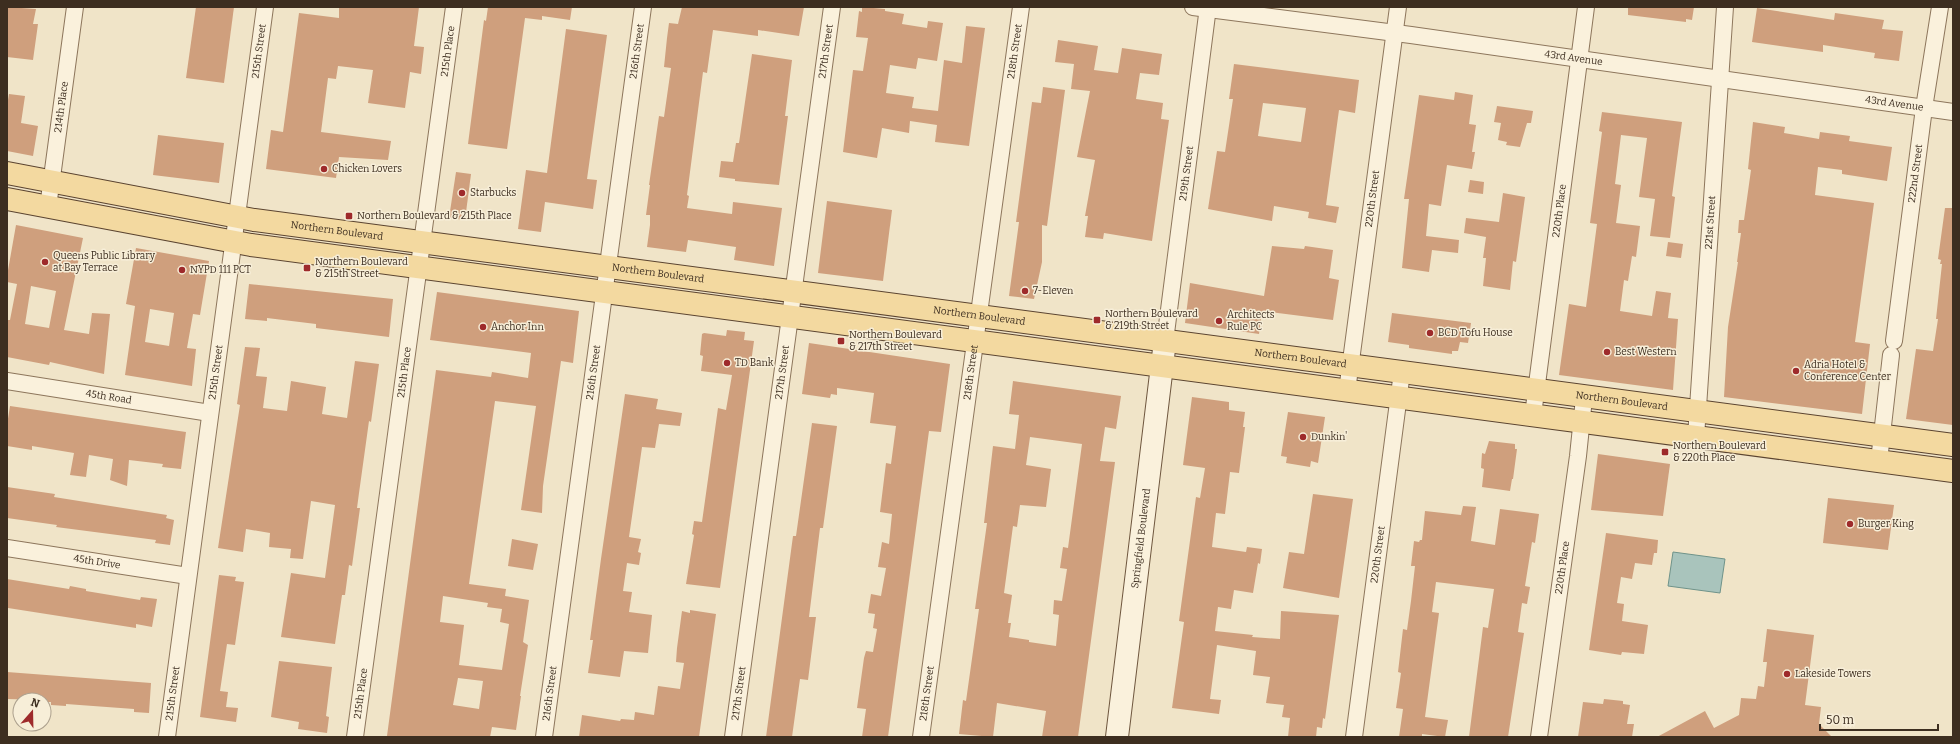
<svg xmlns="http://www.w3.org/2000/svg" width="1960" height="744" viewBox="0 0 1960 744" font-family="Bitter,serif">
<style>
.water{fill:#a9c4bc;stroke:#6f938a}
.building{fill:#cf9f7d;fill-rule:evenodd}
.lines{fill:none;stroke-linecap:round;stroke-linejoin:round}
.street-casing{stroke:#8d765c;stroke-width:18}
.secondary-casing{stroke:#6f573f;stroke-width:24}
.primary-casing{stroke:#5b4430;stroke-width:24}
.street{stroke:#faf1dc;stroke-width:16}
.secondary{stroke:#faf1dc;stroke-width:22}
.primary{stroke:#f3d9a0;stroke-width:22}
.poi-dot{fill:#9e2a2b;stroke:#f7eed8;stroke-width:1.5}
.labels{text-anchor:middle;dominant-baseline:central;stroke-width:3;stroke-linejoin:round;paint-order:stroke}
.street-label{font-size:10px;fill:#3d2e20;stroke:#f7eed8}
.poi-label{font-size:10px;fill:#3d2e20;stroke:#f7eed8;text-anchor:start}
</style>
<rect width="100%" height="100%" fill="#f0e4c8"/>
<!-- water -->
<polygon class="water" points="1673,552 1725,559 1720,593 1668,586"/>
<!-- building -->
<g class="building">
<polygon points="7,7 36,9 33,24 38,24 33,60 7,57"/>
<polygon points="196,7 234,7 224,83 186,78"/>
<polygon points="339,7 419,7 414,46 424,47 421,74 410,72 405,108 368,103 373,70 338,66 336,79 328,78 321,132 391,141 388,160 339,157 336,178 266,169 271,130 283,132 299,13 339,18"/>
<polygon points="488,7 572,7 570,20 542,16 542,20 525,18 507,149 468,144 484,20 486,21"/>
<polygon points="682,7 804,7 799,36 758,30 758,36 713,30 707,73 703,72 687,195 689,196 687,208 732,214 733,202 782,208 774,266 734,260 736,247 688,240 686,252 647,247 650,225 650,215 646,215 650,185 649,185 659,116 664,117 671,68 664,67 667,38 669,23 678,24"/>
<polygon points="862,7 885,9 885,11 904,14 902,24 927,28 928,21 943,23 937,61 918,58 916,69 890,65 886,93 914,97 912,108 938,111 944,60 962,63 966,26 985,28 969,146 935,142 937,125 910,121 909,133 882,128 877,158 843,152 853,70 863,71 868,38 856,37 859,11 862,12"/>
<polygon points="1628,7 1694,7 1692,20 1686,19 1686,22 1628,15"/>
<polygon points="1757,8 1834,20 1835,13 1884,20 1882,29 1903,31 1899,61 1874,58 1875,53 1823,45 1823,52 1752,42"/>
<polygon points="566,29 607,35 587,179 597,180 593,209 545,202 541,232 518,229 526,170 547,173"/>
<polygon points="1058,40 1098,46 1094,70 1118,73 1122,48 1162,54 1159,75 1140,73 1136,99 1163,103 1161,119 1169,120 1152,241 1104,233 1103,239 1085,237 1088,216 1085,216 1095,160 1077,157 1090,91 1071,89 1074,64 1055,62"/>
<polygon points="752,54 792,60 785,116 788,116 779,185 735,181 735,179 719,177 721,161 733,162 736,143 739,143"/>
<path d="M 1234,64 L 1359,80 L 1355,113 L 1339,110 L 1326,205 L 1339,207 L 1336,223 L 1308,218 L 1309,212 L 1274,206 L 1272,221 L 1208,209 L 1217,151 L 1225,152 L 1233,99 L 1229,99 ZM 1263,103 L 1306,108 L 1301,142 L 1258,136 Z"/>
<polygon points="1043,87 1065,90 1047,226 1042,225 1042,262 1034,299 1009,296 1019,222 1016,222 1032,102 1041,103"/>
<polygon points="1455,92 1473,95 1469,124 1476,125 1472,152 1475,152 1472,169 1447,165 1441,206 1429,204 1426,236 1459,240 1458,253 1432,250 1429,272 1402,268 1409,199 1404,199 1419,95 1454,100"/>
<polygon points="9,94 25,96 21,123 38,126 33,156 7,151 7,106"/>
<polygon points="1497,106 1533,111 1531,123 1527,123 1520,147 1506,145 1507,142 1498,140 1501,123 1494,122"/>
<polygon points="1602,112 1682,122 1672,196 1675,197 1670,238 1650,236 1655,199 1639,197 1647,138 1621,135 1615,184 1621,185 1616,223 1640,226 1636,257 1632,256 1628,281 1624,280 1620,311 1652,316 1656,291 1671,293 1668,318 1678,319 1673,390 1559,375 1569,304 1586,307 1597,224 1590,223 1602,132 1599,131"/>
<polygon points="1753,122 1785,127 1784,133 1819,139 1820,132 1850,136 1849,141 1892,147 1887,181 1842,174 1842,170 1818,167 1815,195 1874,203 1855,342 1870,344 1862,414 1724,397 1728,327 1738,262 1737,262 1741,233 1738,233 1739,220 1744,220 1751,170 1748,169"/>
<polygon points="158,135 224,143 219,183 153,175"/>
<polygon points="456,172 471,174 465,220 449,218"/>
<polygon points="1470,180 1484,182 1483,194 1468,192"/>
<polygon points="1503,193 1525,197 1516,262 1513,261 1510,290 1483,286 1486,258 1483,258 1486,237 1464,233 1466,218 1499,222"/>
<polygon points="827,201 892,210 883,281 818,273"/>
<polygon points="1945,208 1953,208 1953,425 1906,419 1916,349 1933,351 1938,319 1936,319 1942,264 1940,264 1941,260 1938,259"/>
<path d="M 16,225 L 83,238 L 64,330 L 89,334 L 92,313 L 110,314 L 104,374 L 50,362 L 49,365 L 7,357 L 7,320 L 10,320 L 17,284 L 7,282 L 7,276 ZM 31,286 L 56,291 L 49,328 L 25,324 Z"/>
<polygon points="1668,242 1683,244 1681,258 1666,256"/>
<polygon points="1272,246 1304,249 1305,246 1333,250 1329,278 1339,280 1333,320 1262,311 1259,334 1185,323 1190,283 1264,296"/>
<path d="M 136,248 L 209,261 L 200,315 L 193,314 L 187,348 L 196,349 L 192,386 L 125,375 L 135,306 L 126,304 ZM 150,309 L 174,313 L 169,346 L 145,342 Z"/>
<polygon points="249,284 393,299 389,337 316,328 316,324 267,318 267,321 245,319"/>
<path d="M 437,292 L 579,311 L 573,363 L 561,361 L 543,486 L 542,513 L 521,510 L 536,406 L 495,401 L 469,584 L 506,589 L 505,596 L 529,600 L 523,642 L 528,645 L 520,696 L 521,696 L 516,730 L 492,727 L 490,737 L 387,736 L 436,370 L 491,377 L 492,372 L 528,378 L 531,353 L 430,340 ZM 443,596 L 488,603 L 487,607 L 502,609 L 500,622 L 509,624 L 502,670 L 459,665 L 464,625 L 440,622 ZM 458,678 L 483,681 L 479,709 L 453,705 Z"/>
<polygon points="1392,313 1471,323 1468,343 1460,342 1458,351 1452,351 1452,354 1409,348 1409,345 1388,342"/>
<polygon points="727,330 745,332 744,340 754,341 720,588 686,584 694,535 692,534 694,521 702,522 718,408 726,410 732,375 701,371 703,356 700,355 702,334 704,333 726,336"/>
<polygon points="809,343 950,364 941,432 929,431 888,737 862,737 866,709 857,708 864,658 866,651 873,652 877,629 873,628 875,614 868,613 871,594 881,596 886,568 878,567 882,542 889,544 892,514 880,512 886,463 891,464 896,426 870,423 874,393 837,388 837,395 831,394 830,398 802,394"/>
<polygon points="245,347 260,348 256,376 267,377 263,408 287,411 291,381 326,387 322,414 347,418 355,361 379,364 371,422 369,421 359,493 357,508 360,508 352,566 349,565 345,595 342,595 335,644 281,637 291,573 325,578 335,505 311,501 303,559 290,558 291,549 269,547 270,533 246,529 243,552 218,548 240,405 237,404"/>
<path d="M 1013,381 L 1121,396 L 1116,429 L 1105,427 L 1100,461 L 1115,462 L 1078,737 L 1042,737 L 1046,711 L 997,703 L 993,737 L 959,734 L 963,700 L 966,701 L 979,609 L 975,609 L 987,523 L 984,523 L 993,446 L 1015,449 L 1019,415 L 1009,414 ZM 1030,437 L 1082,444 L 1068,548 L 1063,547 L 1060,568 L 1067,569 L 1062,601 L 1054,600 L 1053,614 L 1059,615 L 1056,646 L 1029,642 L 1029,640 L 1009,637 L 1011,623 L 1008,623 L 1012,595 L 1004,593 L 1013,526 L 1017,527 L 1020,505 L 1046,507 L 1051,469 L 1026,465 Z"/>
<polygon points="625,394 658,399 656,409 682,413 680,426 659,424 655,448 642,447 629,537 641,539 638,552 641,553 639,565 627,563 623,591 632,592 629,612 652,615 648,653 624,651 620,677 588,673 593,640 590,640 601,559"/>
<polygon points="1192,397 1229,402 1229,410 1245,412 1243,427 1245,427 1239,473 1230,472 1225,514 1216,513 1212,547 1246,552 1247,547 1262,549 1260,564 1258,563 1253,593 1234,590 1231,609 1218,607 1215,631 1253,635 1252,637 1280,639 1281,611 1339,615 1325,719 1323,718 1322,728 1317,727 1316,737 1288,737 1290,718 1282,717 1284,705 1266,703 1270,677 1253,675 1256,651 1217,645 1210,699 1221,700 1219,714 1172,708 1184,622 1179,621 1196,497 1200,498 1205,468 1183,465"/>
<polygon points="10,406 186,432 181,469 162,467 163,464 129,460 127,486 110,480 113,459 89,455 86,477 70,475 74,453 32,446 32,450 7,446 7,425"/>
<polygon points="1288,412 1325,417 1318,463 1311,461 1310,467 1286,463 1287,457 1281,456"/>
<polygon points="812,423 837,426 823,528 820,528 809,617 816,617 808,680 800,679 792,737 766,737 793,536 796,536"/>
<polygon points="1489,441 1515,444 1515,449 1517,449 1513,479 1512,479 1510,491 1482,487 1484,469 1481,468 1482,453 1485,454"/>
<polygon points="1598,454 1670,464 1663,516 1591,510"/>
<polygon points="7,487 55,494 54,497 167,515 166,518 174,520 170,545 155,543 156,540 56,527 57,525 7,518"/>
<polygon points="1313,494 1353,499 1339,598 1283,588 1289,552 1304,554"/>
<polygon points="1828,498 1894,505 1888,550 1823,543"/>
<polygon points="1463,506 1476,507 1471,541 1495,545 1500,509 1539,514 1535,543 1532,542 1525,586 1530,587 1527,604 1522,603 1518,632 1524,633 1508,737 1469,737 1483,627 1488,628 1494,589 1436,582 1432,612 1439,613 1425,717 1448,720 1445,737 1422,734 1422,737 1399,737 1403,709 1396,708 1401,673 1398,672 1403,629 1407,630 1411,601 1415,566 1411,566 1414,541 1419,542 1420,540 1422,540 1425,511 1461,515"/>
<polygon points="1606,533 1658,540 1657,553 1654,553 1652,565 1635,563 1632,579 1621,577 1617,603 1624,604 1622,621 1648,625 1644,654 1622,652 1621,655 1589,650"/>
<polygon points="512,539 538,544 533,570 508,566"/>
<polygon points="219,575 236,577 235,581 244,582 235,645 227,644 220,691 228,692 226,707 238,708 236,722 200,717"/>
<polygon points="7,579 69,589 70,586 86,589 86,591 140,600 141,597 157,599 152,627 136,624 136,628 8,608"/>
<polygon points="690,610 716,614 699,737 579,737 582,715 620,721 621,719 634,720 635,712 654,715 658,686 680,689 684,663 676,662 677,648 682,611 690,613"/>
<polygon points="1767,629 1814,635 1805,705 1821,707 1819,724 1832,737 1657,737 1705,711 1714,728 1739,715 1741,698 1756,699 1758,686 1764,687 1767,662 1763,662"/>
<polygon points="279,661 332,667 326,716 329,717 327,733 298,729 299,722 271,717"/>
<polygon points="7,672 151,683 149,713 134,712 134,709 66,704 66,706 51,705 51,702 44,702 44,700 7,699"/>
<polygon points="1604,699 1623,701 1623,704 1630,705 1627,724 1634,724 1632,737 1578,737 1583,702 1603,704"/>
</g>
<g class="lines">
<!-- street casing -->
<g class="street-casing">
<g id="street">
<path id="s1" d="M 1193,7 L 1411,35 L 1953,112"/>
<path id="s2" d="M 48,207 L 75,7"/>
<path id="s3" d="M 1165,341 L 1208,7"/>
<path id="s4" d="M 1894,341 L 1924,108 L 1940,7"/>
<path id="s5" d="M 7,381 L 210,413"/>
<path id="s6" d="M 1347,391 L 1398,7"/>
<path id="s7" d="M 1533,415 L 1586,7"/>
<path id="s8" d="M 1696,437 L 1725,7"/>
<polyline points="1879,461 1891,355"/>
<path id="s9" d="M 7,548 L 188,576"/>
<path id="s10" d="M 167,737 L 265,7"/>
<path id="s11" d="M 355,737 L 454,7"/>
<path id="s12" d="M 544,737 L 643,7"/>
<path id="s13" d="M 733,737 L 832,7"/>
<path id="s14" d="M 921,737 L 1021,7"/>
<path id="s15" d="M 1354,737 L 1402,372"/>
<path id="s16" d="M 1539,737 L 1578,456 L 1584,398"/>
</g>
</g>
<!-- secondary casing -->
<g class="secondary-casing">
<g id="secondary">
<path id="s17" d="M 1117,737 L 1165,341"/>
</g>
</g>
<!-- primary casing -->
<g class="primary-casing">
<g id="primary">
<path id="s18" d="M 7,173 L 254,220 L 1953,445"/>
<polyline points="7,199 251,245 1953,471"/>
</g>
</g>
<!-- street -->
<use href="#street" class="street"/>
<!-- secondary -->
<use href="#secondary" class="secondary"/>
<!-- primary -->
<use href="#primary" class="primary"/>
</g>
<!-- markers -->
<g class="poi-dot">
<circle cx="324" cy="169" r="4"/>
<circle cx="462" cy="193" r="4"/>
<rect x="345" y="212" width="8" height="8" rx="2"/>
<circle cx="45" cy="262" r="4"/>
<rect x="303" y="264" width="8" height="8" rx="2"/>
<circle cx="182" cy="270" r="4"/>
<circle cx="1025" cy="291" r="4"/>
<rect x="1093" y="316" width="8" height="8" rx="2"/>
<circle cx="1219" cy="321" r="4"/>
<circle cx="483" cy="327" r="4"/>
<circle cx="1430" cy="333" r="4"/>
<rect x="837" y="337" width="8" height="8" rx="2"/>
<circle cx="1607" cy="352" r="4"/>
<circle cx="727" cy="363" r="4"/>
<circle cx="1796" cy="371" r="4"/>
<circle cx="1303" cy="437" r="4"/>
<rect x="1661" y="448" width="8" height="8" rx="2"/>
<circle cx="1850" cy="524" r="4"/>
<circle cx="1787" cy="674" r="4"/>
</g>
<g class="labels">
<!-- street labels -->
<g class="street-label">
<text stroke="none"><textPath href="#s10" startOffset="692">215th Street</textPath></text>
<text stroke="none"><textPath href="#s11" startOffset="692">215th Place</textPath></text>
<text stroke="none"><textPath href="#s12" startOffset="692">216th Street</textPath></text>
<text stroke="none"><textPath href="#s13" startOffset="692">217th Street</textPath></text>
<text stroke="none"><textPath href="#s14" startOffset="692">218th Street</textPath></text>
<text stroke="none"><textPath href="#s1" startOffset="384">43rd Avenue</textPath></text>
<text stroke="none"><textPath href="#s1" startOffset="708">43rd Avenue</textPath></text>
<text stroke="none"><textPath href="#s2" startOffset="101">214th Place</textPath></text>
<text stroke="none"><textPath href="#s3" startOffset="169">219th Street</textPath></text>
<text stroke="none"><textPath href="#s4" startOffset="169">222nd Street</textPath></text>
<text stroke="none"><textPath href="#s6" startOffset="194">220th Street</textPath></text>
<text stroke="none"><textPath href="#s7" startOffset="206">220th Place</textPath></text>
<text stroke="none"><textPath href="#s8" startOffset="215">221st Street</textPath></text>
<text stroke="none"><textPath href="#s18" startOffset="335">Northern Boulevard</textPath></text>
<text stroke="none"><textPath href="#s18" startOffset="659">Northern Boulevard</textPath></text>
<text stroke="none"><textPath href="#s18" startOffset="983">Northern Boulevard</textPath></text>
<text stroke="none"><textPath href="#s18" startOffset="1307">Northern Boulevard</textPath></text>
<text stroke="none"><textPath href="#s10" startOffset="368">215th Street</textPath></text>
<text stroke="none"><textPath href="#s11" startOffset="368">215th Place</textPath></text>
<text stroke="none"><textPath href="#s12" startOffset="368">216th Street</textPath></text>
<text stroke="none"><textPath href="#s13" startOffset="368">217th Street</textPath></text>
<text stroke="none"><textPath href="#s14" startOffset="368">218th Street</textPath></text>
<text stroke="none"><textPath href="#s5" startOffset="103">45th Road</textPath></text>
<text stroke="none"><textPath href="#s18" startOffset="1631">Northern Boulevard</textPath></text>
<text stroke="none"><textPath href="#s17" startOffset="200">Springfield Boulevard</textPath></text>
<text stroke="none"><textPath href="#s15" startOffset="184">220th Street</textPath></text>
<text stroke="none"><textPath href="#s9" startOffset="91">45th Drive</textPath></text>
<text stroke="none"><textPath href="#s16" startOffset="171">220th Place</textPath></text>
<text stroke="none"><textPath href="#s10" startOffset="44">215th Street</textPath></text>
<text stroke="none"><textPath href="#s11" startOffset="44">215th Place</textPath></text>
<text stroke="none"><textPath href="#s12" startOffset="44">216th Street</textPath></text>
<text stroke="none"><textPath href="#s13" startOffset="44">217th Street</textPath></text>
<text stroke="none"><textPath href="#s14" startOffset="44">218th Street</textPath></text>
</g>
<!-- poi labels -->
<g class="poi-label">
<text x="332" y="169">Chicken Lovers</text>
<text x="470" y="193">Starbucks</text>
<text x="357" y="216">Northern Boulevard &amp; 215th Place</text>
<text x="53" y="256">Queens Public Library<tspan x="53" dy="12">at Bay Terrace</tspan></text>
<text x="315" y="262">Northern Boulevard<tspan x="315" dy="12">&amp; 215th Street</tspan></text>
<text x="190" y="270">NYPD 111 PCT</text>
<text x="1033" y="291">7-Eleven</text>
<text x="1105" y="314">Northern Boulevard<tspan x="1105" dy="12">&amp; 219th Street</tspan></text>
<text x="1227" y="315">Architects<tspan x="1227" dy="12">Rule PC</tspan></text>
<text x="491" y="327">Anchor Inn</text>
<text x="1438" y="333">BCD Tofu House</text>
<text x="849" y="335">Northern Boulevard<tspan x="849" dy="12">&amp; 217th Street</tspan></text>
<text x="1615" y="352">Best Western</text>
<text x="735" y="363">TD Bank</text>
<text x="1804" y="365">Adria Hotel &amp;<tspan x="1804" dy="12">Conference Center</tspan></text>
<text x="1311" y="437">Dunkin'</text>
<text x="1673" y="446">Northern Boulevard<tspan x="1673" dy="12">&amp; 220th Place</tspan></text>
<text x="1858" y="524">Burger King</text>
<text x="1795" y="674">Lakeside Towers</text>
</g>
</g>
<!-- border -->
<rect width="1960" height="744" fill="none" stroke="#3d2e20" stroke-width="16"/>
<!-- north arrow -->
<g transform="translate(32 712) rotate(20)"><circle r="19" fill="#f7eed8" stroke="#ada18e"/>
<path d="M0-3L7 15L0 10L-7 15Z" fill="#9e2a2b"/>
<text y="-6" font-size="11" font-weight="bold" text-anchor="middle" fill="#3d2e20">N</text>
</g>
<!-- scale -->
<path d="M1820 724v6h118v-6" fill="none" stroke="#3d2e20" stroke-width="2"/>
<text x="1826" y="724" font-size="12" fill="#3d2e20" stroke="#f7eed8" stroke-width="3" paint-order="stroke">50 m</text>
</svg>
